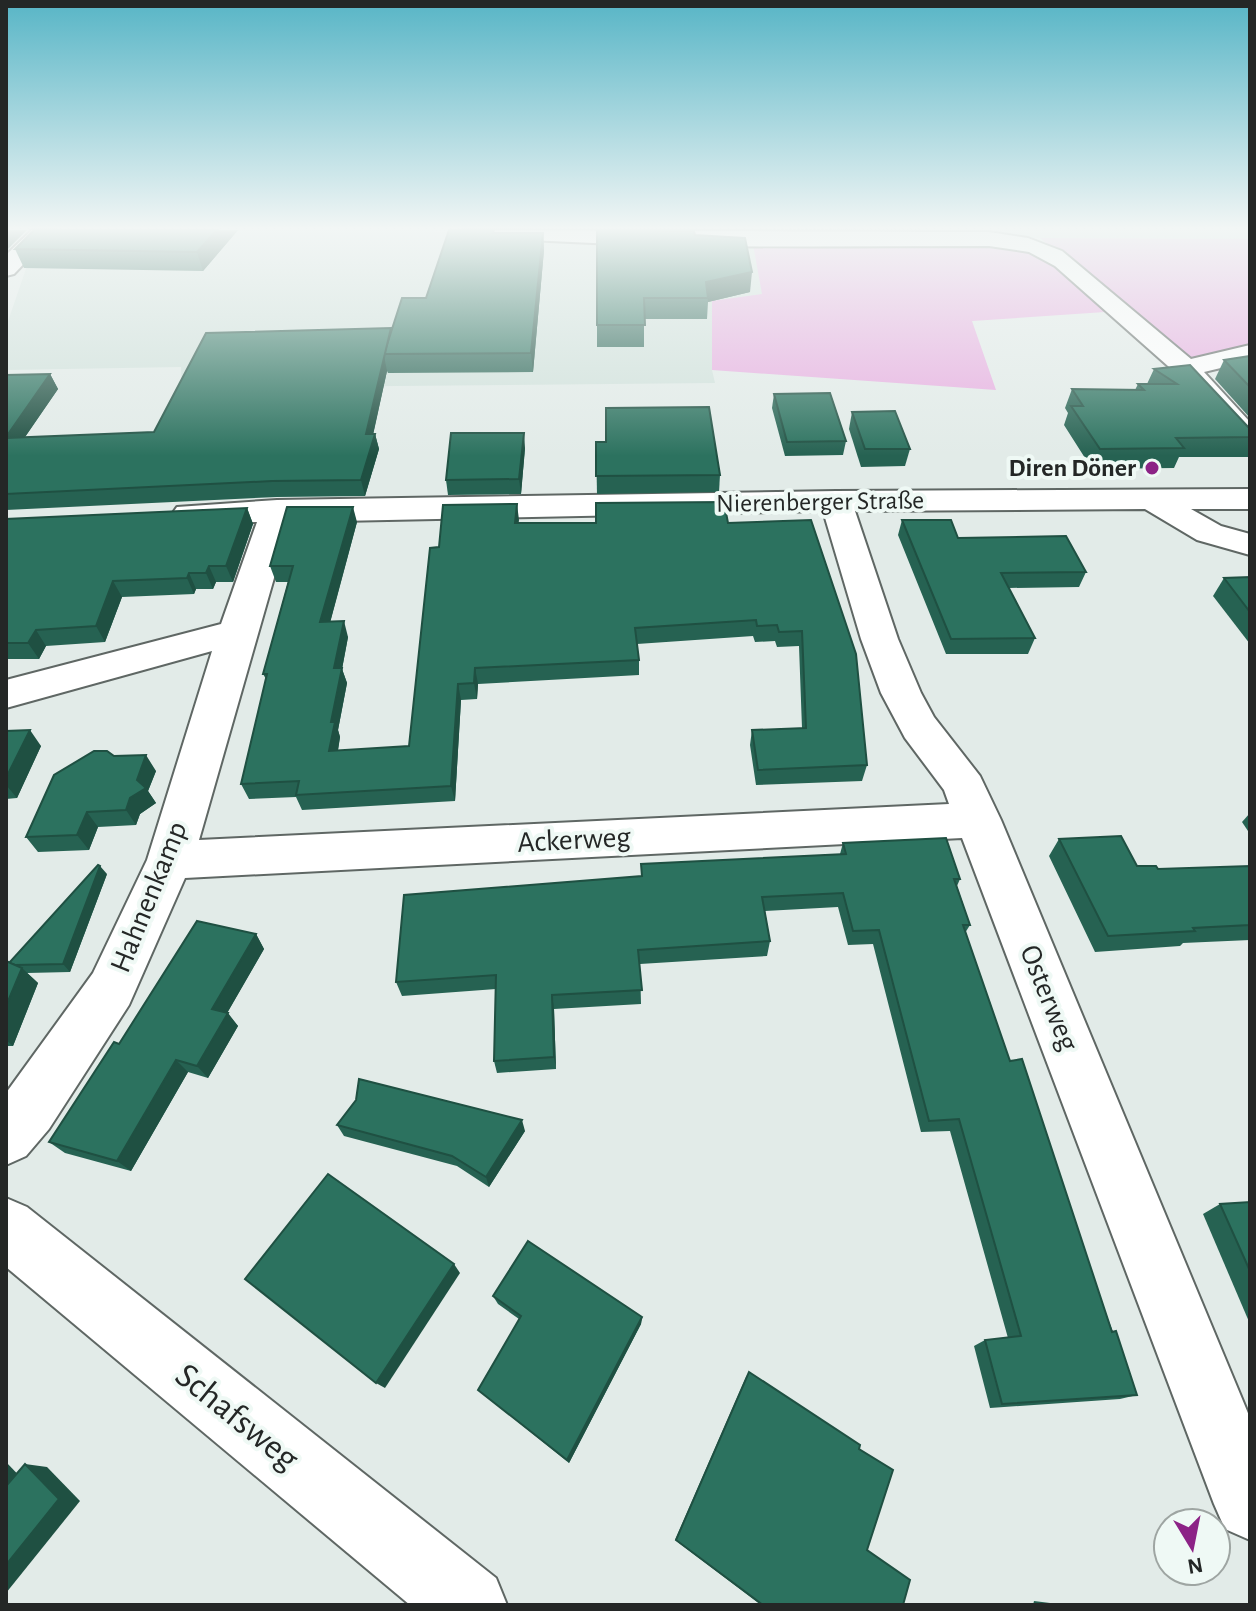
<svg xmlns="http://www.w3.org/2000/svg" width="1256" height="1611" viewBox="0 0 1256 1611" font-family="'Alegreya Sans',sans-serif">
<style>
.built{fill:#d0e1db}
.green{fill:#e7ade0}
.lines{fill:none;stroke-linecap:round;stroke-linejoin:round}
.minor-casing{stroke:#5f6764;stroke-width:4}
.minor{fill:#fff;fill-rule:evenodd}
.wall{fill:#266252}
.shaded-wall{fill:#1f5042}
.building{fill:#2c725f;stroke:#1f5042;stroke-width:2}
.poi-dot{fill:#8c2286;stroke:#eff9f5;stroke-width:3}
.labels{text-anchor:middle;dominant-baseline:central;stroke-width:8;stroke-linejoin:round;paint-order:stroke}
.far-poi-label{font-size:26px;font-weight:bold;fill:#242726;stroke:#eff9f5;text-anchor:end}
.far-street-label{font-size:26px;fill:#242726;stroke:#eff9f5}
.street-label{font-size:30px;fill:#242726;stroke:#eff9f5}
.near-street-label{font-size:36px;fill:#242726;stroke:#eff9f5}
</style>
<rect width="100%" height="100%" fill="#e2ebe8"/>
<!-- built -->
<g class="built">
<polygon points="60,230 417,230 499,238 754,246 763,295 713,301 712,370 715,383 182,388 181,367 6,370 6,327 29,260"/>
<polygon points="857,230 1250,230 1250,239 1040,238"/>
</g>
<!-- green -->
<g class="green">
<polygon points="1040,238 1250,239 1250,349 1193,361"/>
<polygon points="753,244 984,244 1018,247 1039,254 1105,312 972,321 996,390 712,370 712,301 762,294"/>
</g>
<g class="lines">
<!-- minor casing -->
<g class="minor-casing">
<g id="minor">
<polygon points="32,230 56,230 14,274 6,276 6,255"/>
<path d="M 463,230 L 989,232 L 1028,238 L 1062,251 L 1191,359 L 1250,345 L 1250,361 L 1204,372 L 1250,422 L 1250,449 L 1240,446 L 1177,374 L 1055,266 L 1029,252 L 989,246 C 817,246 645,250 473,236 Z"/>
<path d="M 1250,489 L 1250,509 L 1191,509 L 1221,526 L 1250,534 L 1250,555 L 1197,540 L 1145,509 L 855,511 L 898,639 L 921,693 L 934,717 L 980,776 L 1001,820 L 1250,1418 L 1250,1540 L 1225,1529 L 1214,1504 L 962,838 L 185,878 L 129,1005 L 49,1129 L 26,1156 L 6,1165 L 6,1093 L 93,973 L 147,860 L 212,651 L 6,708 L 6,680 L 221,624 L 257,522 L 188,524 L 177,521 L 172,514 L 177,507 L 277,500 L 836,491 ZM 823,511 L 861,639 L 881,693 L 905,738 L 944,790 L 949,804 L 199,840 L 290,522 Z"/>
<polygon points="6,1198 27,1207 496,1578 507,1605 410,1605 6,1267"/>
</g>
</g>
<!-- minor -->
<use href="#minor" class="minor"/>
</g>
<!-- wall -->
<g class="wall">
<polygon points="34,230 238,230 203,271 24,268 15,249"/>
<polygon points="496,233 543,233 544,250 533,372 388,373 387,371 373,434 375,434 379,449 365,496 277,497 6,510 6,375 50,374 58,389 25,437 154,432 391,328 391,331"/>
<polygon points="695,235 750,292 708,302 707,319 644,319 644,347 597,347 597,325"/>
<polygon points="1250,356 1250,418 1215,379 1224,360"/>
<polygon points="1154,369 1250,429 1250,457 1179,457 1174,468 1092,469 1064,425 1068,413 1065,408 1072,389 1135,390 1138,384 1147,384"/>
<polygon points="774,394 846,441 843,455 785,456 772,408"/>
<polygon points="852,412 910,449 905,466 861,467 849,429"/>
<polygon points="596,442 606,442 720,475 719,492 597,494"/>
<polygon points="525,448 521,494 448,495 446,480"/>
<polygon points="517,504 518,523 728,523 811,520 867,765 862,781 756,785 750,745 752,730 802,728 799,646 777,647 775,641 755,642 753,636 637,644 639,660 639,675 478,684 477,699 461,700 455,801 302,810 296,797 249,799 241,784 266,679 263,674 288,582 276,582 270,566 357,522 330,622 348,637 342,669 347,683 338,730 340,737 338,751 409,746 439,547"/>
<polygon points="247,508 253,524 233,582 216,582 213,589 196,589 194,594 122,597 105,642 46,646 39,659 6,659 6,519"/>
<polygon points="902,520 958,538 1086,572 1079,587 1009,588 1035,638 1028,654 946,654 898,535"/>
<polygon points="1250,577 1250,644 1213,596 1224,578"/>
<polygon points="6,731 41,746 17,798 6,799"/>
<polygon points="114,756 156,771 148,791 156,803 140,814 136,825 98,827 89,850 38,852 26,837"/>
<polygon points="1250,813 1250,834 1242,822"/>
<polygon points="1059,839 1137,866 1158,869 1250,866 1250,940 1183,943 1180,946 1095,952 1049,856"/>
<polygon points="843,843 960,879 957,886 970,925 965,933 1010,1061 1137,1395 1120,1399 990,1408 974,1346 985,1340 1008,1338 950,1131 921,1132 873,944 848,945 838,907 765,911 770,941 767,956 640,964 641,1004 554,1009 556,1069 497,1073 494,1061 496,989 402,996 396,982 641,876 641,864 840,854"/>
<polygon points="107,874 70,972 27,973 38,983 13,1046 8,1046 6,1049 6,961 9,963"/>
<polygon points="256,934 264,949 227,1013 238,1026 208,1078 188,1072 131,1171 65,1153 49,1142 119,1044"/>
<polygon points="337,1125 525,1131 489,1187 457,1166 344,1136"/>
<polygon points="1250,1202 1250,1324 1203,1214 1220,1204"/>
<polygon points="493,1296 642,1317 641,1324 569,1463 478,1390 519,1319 498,1304"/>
<polygon points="749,1372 859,1449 867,1550 903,1605 761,1605 675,1540 746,1377"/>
<polygon points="1034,1601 1050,1603 1052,1605 1033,1605"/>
</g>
<!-- shaded-wall -->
<g class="shaded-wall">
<polygon points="6,230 27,230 6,251"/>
<polygon points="217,230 238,230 203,271 197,252"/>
<polygon points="543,233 544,250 533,372 531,353"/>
<polygon points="752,272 750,292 708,302 706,282"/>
<polygon points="384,356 387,371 370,449 366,434"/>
<polygon points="50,374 58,389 14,453 6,437"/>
<polygon points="524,433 525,448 521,494 519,479"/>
<polygon points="375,434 379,449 365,496 361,480"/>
<polygon points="517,504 519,520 517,538 515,523"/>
<polygon points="353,507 357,522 326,638 320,622"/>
<polygon points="247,508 253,524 233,582 226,566"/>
<polygon points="209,566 216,582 213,589 206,573"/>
<polygon points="189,573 196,589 194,594 187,578"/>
<polygon points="113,581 122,597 105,642 96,626"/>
<polygon points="344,621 348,637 342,669 347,683 338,730 340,737 335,767 329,751 334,668"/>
<polygon points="36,630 46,646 39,659 28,643"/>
<polygon points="475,668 478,684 477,699 474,683"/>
<polygon points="458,684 461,700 455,801 451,786"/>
<polygon points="30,730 41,746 17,798 6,785 6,778"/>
<polygon points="146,755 156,771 148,791 156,803 140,814 136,825 126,810"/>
<polygon points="87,812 98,827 89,850 77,835"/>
<polygon points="100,866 107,874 70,972 63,964"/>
<polygon points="256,934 264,949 222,1022 212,1009"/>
<polygon points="22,968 38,983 13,1046 6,1040 6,1006"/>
<polygon points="552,995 554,1009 556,1069 554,1057"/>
<polygon points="228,1013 238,1026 208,1078 197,1066"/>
<polygon points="176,1060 188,1072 131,1171 117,1161"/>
<polygon points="522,1120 525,1131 489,1187 486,1177"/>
<polygon points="454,1264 460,1273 385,1388 376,1383"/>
<polygon points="642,1317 641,1324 569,1463 567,1460"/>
<polygon points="6,1462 30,1487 6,1484"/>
<polygon points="25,1464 47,1467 80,1501 6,1593 6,1565"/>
</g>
<!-- building -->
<g class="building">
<polygon points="34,230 217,230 197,252 15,249"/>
<polygon points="449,230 494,230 493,233 543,233 531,353 384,354 402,298 426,298"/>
<polygon points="597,230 694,231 695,235 745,238 752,272 706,282 708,298 644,298 645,325 597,325"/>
<polygon points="391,328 366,434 375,434 361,480 272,481 6,494 6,438 154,432 206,333"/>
<polygon points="1250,356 1250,387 1224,360"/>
<polygon points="1190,365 1250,429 1250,437 1176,438 1184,448 1100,449 1071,406 1083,406 1072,389 1144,390 1138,384 1177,384 1154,369"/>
<polygon points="50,374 6,437 6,375"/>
<polygon points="830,393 846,441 787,442 774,394"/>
<polygon points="709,407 720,475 596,476 596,442 606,442 606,408"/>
<polygon points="895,411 910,449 865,449 852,412"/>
<polygon points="451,433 524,433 519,479 446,480"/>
<polygon points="724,502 728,523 811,520 856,654 867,765 758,770 752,730 806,728 802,631 779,632 777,625 757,626 756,620 635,628 639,660 475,668 474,683 458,684 451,786 296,795 299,781 241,784 267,674 263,674 293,566 270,566 287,507 353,507 320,622 344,621 334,668 342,668 331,722 335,722 329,751 409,746 430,548 439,547 443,505 517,504 515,523 596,523 596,503"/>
<polygon points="247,508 226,566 209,566 206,573 189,573 187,578 113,581 96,626 36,630 28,643 6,643 6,519"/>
<polygon points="902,520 951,520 958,538 1066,536 1086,572 1001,573 1035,638 951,639"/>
<polygon points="1250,577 1250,612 1224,578"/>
<polygon points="30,730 6,778 6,731"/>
<polygon points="94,751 107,751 114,756 146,755 137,780 146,788 130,798 126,810 87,812 77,835 26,837 54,775"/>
<polygon points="1121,836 1137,866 1156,866 1158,869 1250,866 1250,925 1193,928 1195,931 1108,936 1059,839"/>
<polygon points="946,838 960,879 954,879 970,925 963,925 1010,1061 1022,1059 1112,1332 1116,1331 1137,1395 1002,1404 985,1340 1021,1336 959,1119 929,1121 879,930 853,931 843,893 762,897 770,941 638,950 642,990 552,995 554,1057 494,1061 496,975 396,982 404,895 642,876 641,864 846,854 843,843"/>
<polygon points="98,865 100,866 63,964 15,965 9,963"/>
<polygon points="197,921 256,934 212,1009 228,1013 197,1066 176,1060 117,1161 49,1142 114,1042 119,1044"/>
<polygon points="6,961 22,968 6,1006"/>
<polygon points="359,1079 522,1120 486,1177 452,1156 337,1125 356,1100"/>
<polygon points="328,1174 454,1264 376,1383 245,1279"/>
<polygon points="1250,1202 1250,1271 1220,1204"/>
<polygon points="528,1241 642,1317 567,1460 478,1390 521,1316 493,1296"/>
<polygon points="749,1372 860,1445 859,1449 893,1470 867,1550 910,1580 903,1605 763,1605 676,1540"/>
<polygon points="25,1464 59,1499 6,1565 6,1484 7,1485"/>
</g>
<!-- sky -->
<linearGradient id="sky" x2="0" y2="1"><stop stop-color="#57b5c6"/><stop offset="0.5" stop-color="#f2f6f5"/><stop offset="1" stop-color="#f2f6f5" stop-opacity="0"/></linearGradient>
<rect width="1256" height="456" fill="url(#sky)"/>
<!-- markers -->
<circle class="poi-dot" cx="1152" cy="468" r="8"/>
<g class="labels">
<!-- far-poi labels -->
<g class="far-poi-label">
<text x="1136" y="468">Diren Döner</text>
</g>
<!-- far-street labels -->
<g class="far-street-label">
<text transform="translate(820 502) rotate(-1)">Nierenberger Straße</text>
</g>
<!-- street labels -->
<g class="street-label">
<text transform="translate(574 840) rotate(-3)">Ackerweg</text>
<text transform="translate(149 897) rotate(-68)">Hahnenkamp</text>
<text transform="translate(1049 998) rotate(68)">Osterweg</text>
</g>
<!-- near-street labels -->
<g class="near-street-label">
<text transform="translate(237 1417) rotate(39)">Schafsweg</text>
</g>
</g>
<!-- border -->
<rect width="1256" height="1611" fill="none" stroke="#242726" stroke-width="16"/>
<!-- north arrow -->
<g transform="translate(1192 1547) rotate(170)"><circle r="38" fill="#eff9f5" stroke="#9ea5a2" stroke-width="2"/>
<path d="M0-6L14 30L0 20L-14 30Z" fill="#8c2286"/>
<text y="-12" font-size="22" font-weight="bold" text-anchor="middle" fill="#242726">N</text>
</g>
</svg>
